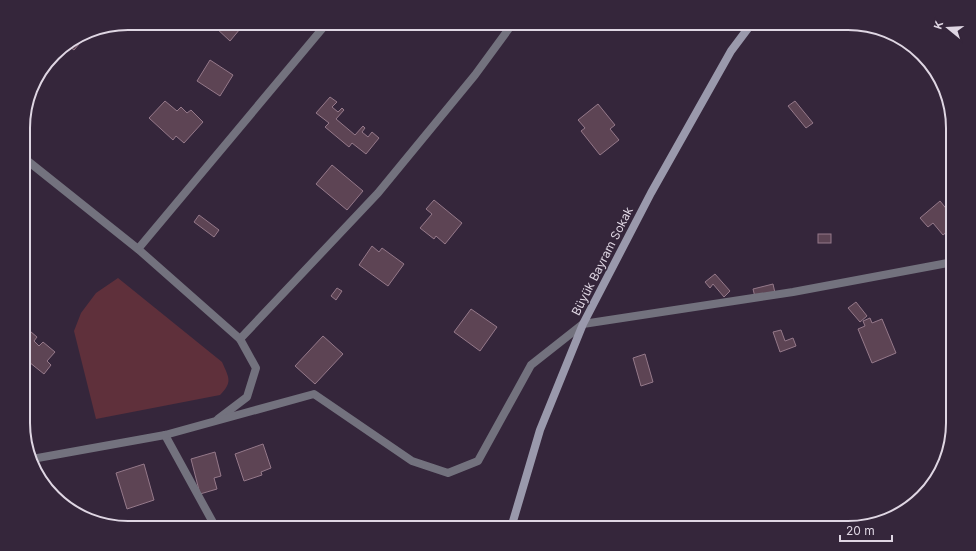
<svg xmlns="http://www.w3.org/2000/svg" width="976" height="551" viewBox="0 0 976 551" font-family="Inter,sans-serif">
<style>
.green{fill:#5f303b}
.building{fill:#5d4454;stroke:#95798a}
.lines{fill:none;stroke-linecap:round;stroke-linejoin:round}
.street{stroke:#73727e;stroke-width:8}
.secondary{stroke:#9a99ac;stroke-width:8}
.labels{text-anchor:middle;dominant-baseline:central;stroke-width:3;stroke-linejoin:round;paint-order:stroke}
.street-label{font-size:12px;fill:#dfd6e3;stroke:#35263b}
.rim{fill:none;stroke:#dfd6e3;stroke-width:2}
</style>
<rect width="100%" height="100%" fill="#35263b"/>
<!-- green -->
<path class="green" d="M 118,278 L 222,362 C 229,378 233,382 220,395 L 96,419 L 74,331 L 81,313 L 96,293 Z"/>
<!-- building -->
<g class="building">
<polygon points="218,23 245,23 230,41 215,27"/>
<polygon points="90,31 74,50 66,44 88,31"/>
<polygon points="210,60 233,75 220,96 197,81"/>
<polygon points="330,97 337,102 332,107 338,112 342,108 344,110 336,119 355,135 363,126 365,128 362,132 368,137 372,132 379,138 366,154 352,143 349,147 325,127 329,123 316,113"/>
<polygon points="165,101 177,111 181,107 187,113 191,110 203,122 184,143 176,136 173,140 149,118"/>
<polygon points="795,101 813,123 806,128 788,106"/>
<polygon points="598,104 615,125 610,129 619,140 600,155 581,131 585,128 578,120"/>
<polygon points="332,165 363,191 347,210 316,184"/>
<polygon points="434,200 462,223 445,244 436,236 434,239 420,228 432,214 426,209"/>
<polygon points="940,201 953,217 953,227 943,235 933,223 928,227 920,218"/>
<polygon points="199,215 219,230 214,237 194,222"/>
<rect x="818" y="234" width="13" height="9"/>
<polygon points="372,246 379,252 382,248 404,264 388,286 359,265"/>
<polygon points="715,274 730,291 724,297 713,284 710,288 705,282"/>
<polygon points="773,284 775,293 755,297 753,289"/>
<polygon points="337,288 342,291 336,300 331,296"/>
<polygon points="856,302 867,316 860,322 848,308"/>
<polygon points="471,309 497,327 480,351 454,332"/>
<polygon points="870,318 872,323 882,319 896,353 872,363 858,329 865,326 863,321"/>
<polygon points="24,326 37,337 34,341 39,346 43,342 55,352 47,361 51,365 44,374 24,358"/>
<polygon points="781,330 785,341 793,338 796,346 780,352 773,332"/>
<polygon points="323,336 343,354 315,384 295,366"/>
<polygon points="645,354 653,382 641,386 633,358"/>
<polygon points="24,392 30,397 24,404"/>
<polygon points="263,444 271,468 261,472 262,475 244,481 235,454"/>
<polygon points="215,452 221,476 214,478 217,489 200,494 191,459"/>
<polygon points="144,464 154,500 127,509 116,473"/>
</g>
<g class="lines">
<!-- street -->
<g class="street">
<polyline points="24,158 138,249 240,339 256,368 247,397 218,419"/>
<polyline points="138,249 327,23"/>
<polyline points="240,339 378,193 475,75 513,23"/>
<polyline points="165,435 216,528"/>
<polyline points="32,459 165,435 314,394 412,461 448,473 478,461 531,365 583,324 793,292 953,262"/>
</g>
<!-- secondary -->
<polyline class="secondary" points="511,528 540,430 583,324 651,193 731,51 752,23"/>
</g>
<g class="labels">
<!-- street labels -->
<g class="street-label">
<text transform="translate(602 261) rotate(-63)">Büyük Bayram Sokak</text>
</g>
</g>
<!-- crop -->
<path d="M0 0H976V551H0ZM128 30H848A98 98 0 0 1 946 128V423A98 98 0 0 1 848 521H128A98 98 0 0 1 30 423V128A98 98 0 0 1 128 30Z" fill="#35263b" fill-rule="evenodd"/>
<path class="rim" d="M128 30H848A98 98 0 0 1 946 128V423A98 98 0 0 1 848 521H128A98 98 0 0 1 30 423V128A98 98 0 0 1 128 30Z"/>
<!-- north arrow -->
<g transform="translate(948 28) rotate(288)" stroke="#35263b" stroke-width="3" paint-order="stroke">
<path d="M0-3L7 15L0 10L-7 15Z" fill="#dfd6e3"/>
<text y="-6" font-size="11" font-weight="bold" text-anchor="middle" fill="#dfd6e3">K</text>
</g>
<!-- scale -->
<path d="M840 535v6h52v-6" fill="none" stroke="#dfd6e3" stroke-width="2"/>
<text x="846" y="535" font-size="12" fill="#dfd6e3" stroke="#35263b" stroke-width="3" paint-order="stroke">20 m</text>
</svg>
